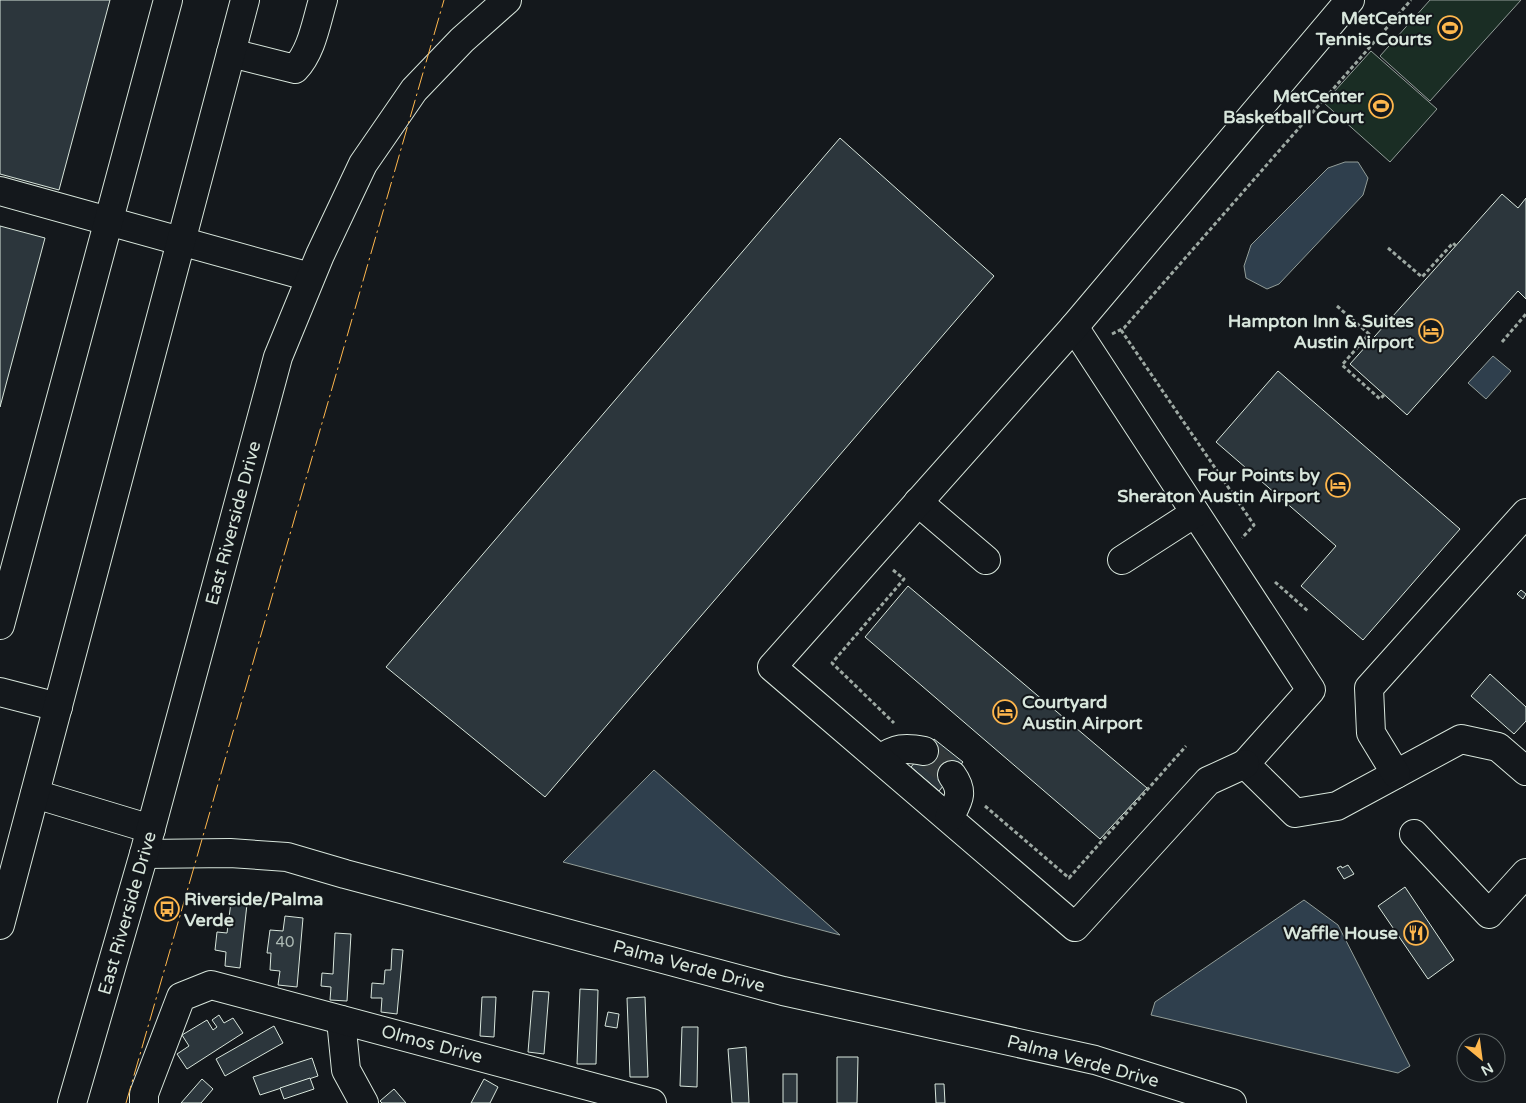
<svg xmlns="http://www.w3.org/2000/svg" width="1526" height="1103" viewBox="0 0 1526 1103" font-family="'Varela Round',sans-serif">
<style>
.green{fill:#1a2d24;stroke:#939e99}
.water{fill:#2f3f4d;stroke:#939e99}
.building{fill:#2c363c;stroke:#d8e6dc}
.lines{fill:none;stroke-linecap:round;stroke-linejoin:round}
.minor-tunnel{stroke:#313739;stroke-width:28;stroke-dasharray:28 14;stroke-linecap:butt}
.minor-casing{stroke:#d8e6dc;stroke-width:30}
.major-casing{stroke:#d8e6dc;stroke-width:30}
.path{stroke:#9da8a2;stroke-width:3;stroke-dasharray:4 2.5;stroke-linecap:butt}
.minor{stroke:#14181c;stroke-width:28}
.major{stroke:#14181c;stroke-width:28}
.power{stroke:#ffb74d;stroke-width:1;stroke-dasharray:18 4 2.5 4;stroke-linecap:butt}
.labels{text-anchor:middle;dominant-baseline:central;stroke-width:4;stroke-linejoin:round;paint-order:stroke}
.number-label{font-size:15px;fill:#adbab4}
.poi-label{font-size:18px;font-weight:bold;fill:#d8e6dc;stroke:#14181c;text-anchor:end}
.street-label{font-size:18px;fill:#d8e6dc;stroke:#14181c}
</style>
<rect width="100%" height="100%" fill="#14181c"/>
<!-- green -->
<g class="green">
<polygon points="1430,0 1521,0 1430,101 1380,56"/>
<polygon points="1371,51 1437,109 1390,162 1324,103"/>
</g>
<!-- water -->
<g class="water">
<polygon points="1345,162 1358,162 1368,178 1363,195 1279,284 1267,289 1246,278 1244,266 1251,245 1328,168"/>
<polygon points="1493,356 1511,371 1486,399 1468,383"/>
<polygon points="654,770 840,935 563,862"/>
<polygon points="1304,900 1338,925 1410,1066 1398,1073 1151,1015 1155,1002"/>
</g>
<!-- building -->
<g class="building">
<polygon points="0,0 110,0 59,190 0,174"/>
<polygon points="840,138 994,276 545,797 386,667"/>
<polygon points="1502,194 1518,208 1526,198 1526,299 1518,291 1407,415 1350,364"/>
<polygon points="0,226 45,238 0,407"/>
<polygon points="1278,371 1460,529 1363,640 1301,586 1336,546 1216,442"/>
<polygon points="908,586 1147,788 1100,839 865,637"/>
<polygon points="1521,590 1526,594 1523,599 1517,594"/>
<polygon points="1490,674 1526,707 1526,721 1514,734 1471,696"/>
<polygon points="934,739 963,762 939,791 911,767"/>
<polygon points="1348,865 1354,874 1344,879 1337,868 1341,866 1342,868"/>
<polygon points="1405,887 1454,960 1428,979 1378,906"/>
<polygon points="231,902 247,904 240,968 225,966 226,952 215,950 217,932 227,933"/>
<polygon points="285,916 303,918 297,987 278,985 280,971 270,970 271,953 267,953 270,930 283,931"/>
<polygon points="335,933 351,934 347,1001 330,1000 331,987 321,986 322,973 333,974"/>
<polygon points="392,949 403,950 397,1014 381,1012 382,998 371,998 372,983 384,984 385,970 391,970"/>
<polygon points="580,989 598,990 596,1064 577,1064"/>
<polygon points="533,991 549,992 544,1054 528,1052"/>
<polygon points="482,997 496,997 494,1037 480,1036"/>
<polygon points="645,997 648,1077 630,1077 627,998"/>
<polygon points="608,1012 619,1014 617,1028 605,1026"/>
<polygon points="219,1015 224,1023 233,1018 243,1033 187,1069 177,1054 189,1046 182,1035 207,1020 213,1030 217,1027 212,1020"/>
<polygon points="274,1026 283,1043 225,1076 216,1059"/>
<polygon points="682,1027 698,1027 697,1087 680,1086"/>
<polygon points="746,1047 749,1103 732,1103 728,1049"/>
<polygon points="837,1057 858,1057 857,1103 837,1103"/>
<polygon points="312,1058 318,1076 260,1095 253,1077"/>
<rect x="783" y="1074" width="14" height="29"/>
<polygon points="310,1078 314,1089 284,1099 280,1088"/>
<polygon points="202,1079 213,1089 201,1103 181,1103"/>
<polygon points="484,1079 498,1087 490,1103 471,1103"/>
<polygon points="935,1084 944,1084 945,1103 936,1103"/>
<polygon points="394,1089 406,1103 382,1103 380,1101"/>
</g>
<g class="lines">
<!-- minor-tunnel -->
<polyline class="minor-tunnel" points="924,751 952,775"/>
<!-- minor casing -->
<g class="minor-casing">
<g id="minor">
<path d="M 231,53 L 295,69 C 312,51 316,23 323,0"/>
<polyline points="0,191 310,277"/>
<polyline points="1074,327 1311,690 1245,764 1295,813 1337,806 1461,739 1498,747 1526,771"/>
<polyline points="918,502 986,560"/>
<polyline points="1122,560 1195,513"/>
<polyline points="0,625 168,0"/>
<polyline points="0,692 58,707"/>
<path d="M 880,759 C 896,748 905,747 924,751"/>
<polyline points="1245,764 1208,781 1075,927 772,667 1074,327 1350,0"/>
<polyline points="1396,774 1371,733 1369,688 1526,513"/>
<polyline points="35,794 151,829"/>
<path d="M 949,818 C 958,801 965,793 952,775"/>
<polyline points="1414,834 1489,914 1526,873"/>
<polyline points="144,854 230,853 287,857 345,874 783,991 1095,1060 1232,1103"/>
<polyline points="0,925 245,0"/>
<polyline points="341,1020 346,1070 364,1103"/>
<polyline points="144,1103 144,1094 181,997 211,985 652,1103"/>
</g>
</g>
<!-- major casing -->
<g class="major-casing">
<polyline id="major" points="72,1103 144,854 278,357 320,255 363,164 414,90 462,40 507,0"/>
</g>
<!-- path -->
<g class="path">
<polyline points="1388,248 1422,277 1453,243 1456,246"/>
<polyline points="1337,306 1369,334 1342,365 1380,399 1384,395"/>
<polyline points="1121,330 1254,525 1242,538"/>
<polyline points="1112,334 1124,328 1411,0"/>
<polyline points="1502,342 1526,314"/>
<polyline points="893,570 904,579 832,663 894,723"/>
<polyline points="1275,582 1309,612"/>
<polyline points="985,806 1069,878 1186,746"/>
</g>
<!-- minor -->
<use href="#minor" class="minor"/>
<!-- major -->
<use href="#major" class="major"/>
<!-- power -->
<polyline class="power" points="126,1103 444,0"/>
</g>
<!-- icons -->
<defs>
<g id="stadium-ring" transform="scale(1.25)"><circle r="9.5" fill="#14181c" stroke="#ffb74d" stroke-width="1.5"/><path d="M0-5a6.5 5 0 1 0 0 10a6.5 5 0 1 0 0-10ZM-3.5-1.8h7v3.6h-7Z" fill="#ffb74d"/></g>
<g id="hotel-ring" transform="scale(1.25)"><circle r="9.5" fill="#14181c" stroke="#ffb74d" stroke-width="1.5"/><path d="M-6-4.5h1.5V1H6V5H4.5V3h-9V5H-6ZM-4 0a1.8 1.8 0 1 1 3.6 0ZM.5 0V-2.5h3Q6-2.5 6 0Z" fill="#ffb74d"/></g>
<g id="bus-ring" transform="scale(1.25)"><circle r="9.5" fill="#14181c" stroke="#ffb74d" stroke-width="1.5"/><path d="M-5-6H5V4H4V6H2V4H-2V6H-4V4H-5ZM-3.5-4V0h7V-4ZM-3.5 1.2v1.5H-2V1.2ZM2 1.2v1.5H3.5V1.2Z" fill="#ffb74d"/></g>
<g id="restaurant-ring" transform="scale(1.25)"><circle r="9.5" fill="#14181c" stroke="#ffb74d" stroke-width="1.5"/><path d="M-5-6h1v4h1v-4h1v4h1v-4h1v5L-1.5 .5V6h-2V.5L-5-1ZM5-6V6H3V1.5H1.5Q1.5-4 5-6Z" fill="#ffb74d"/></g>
</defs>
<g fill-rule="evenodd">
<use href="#stadium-ring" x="1450" y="28"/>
<use href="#stadium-ring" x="1381" y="106"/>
<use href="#hotel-ring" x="1431" y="331"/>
<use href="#hotel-ring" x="1338" y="485"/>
<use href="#hotel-ring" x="1005" y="712"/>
<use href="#bus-ring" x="167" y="909"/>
<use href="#restaurant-ring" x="1416" y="933"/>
</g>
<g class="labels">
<!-- number labels -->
<g class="number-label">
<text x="285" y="942">40</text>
</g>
<!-- poi labels -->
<g class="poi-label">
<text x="1432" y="18">MetCenter<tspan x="1432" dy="21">Tennis Courts</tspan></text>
<text x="1364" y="96">MetCenter<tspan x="1364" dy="21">Basketball Court</tspan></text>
<text x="1414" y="321">Hampton Inn &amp; Suites<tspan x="1414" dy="21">Austin Airport</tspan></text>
<text x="1320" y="475">Four Points by<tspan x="1320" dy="21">Sheraton Austin Airport</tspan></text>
<text x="1022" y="702" text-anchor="start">Courtyard<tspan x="1022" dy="21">Austin Airport</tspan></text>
<text x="184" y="899" text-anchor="start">Riverside/Palma<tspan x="184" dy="21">Verde</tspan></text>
<text x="1398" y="933">Waffle House</text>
</g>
<!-- street labels -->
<g class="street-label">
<text transform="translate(233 523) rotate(-75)">East Riverside Drive</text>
<text transform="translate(127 913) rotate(-74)">East Riverside Drive</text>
<text transform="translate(689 966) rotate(15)">Palma Verde Drive</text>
<text transform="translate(432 1044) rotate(15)">Olmos Drive</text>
<text transform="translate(1083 1061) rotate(15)">Palma Verde Drive</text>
</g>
</g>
<!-- north arrow -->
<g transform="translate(1481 1058) rotate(151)"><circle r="24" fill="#14181c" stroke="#626a69"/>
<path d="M0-4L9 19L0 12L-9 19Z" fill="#ffb74d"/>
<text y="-8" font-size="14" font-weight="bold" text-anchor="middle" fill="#d8e6dc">N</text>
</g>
</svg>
